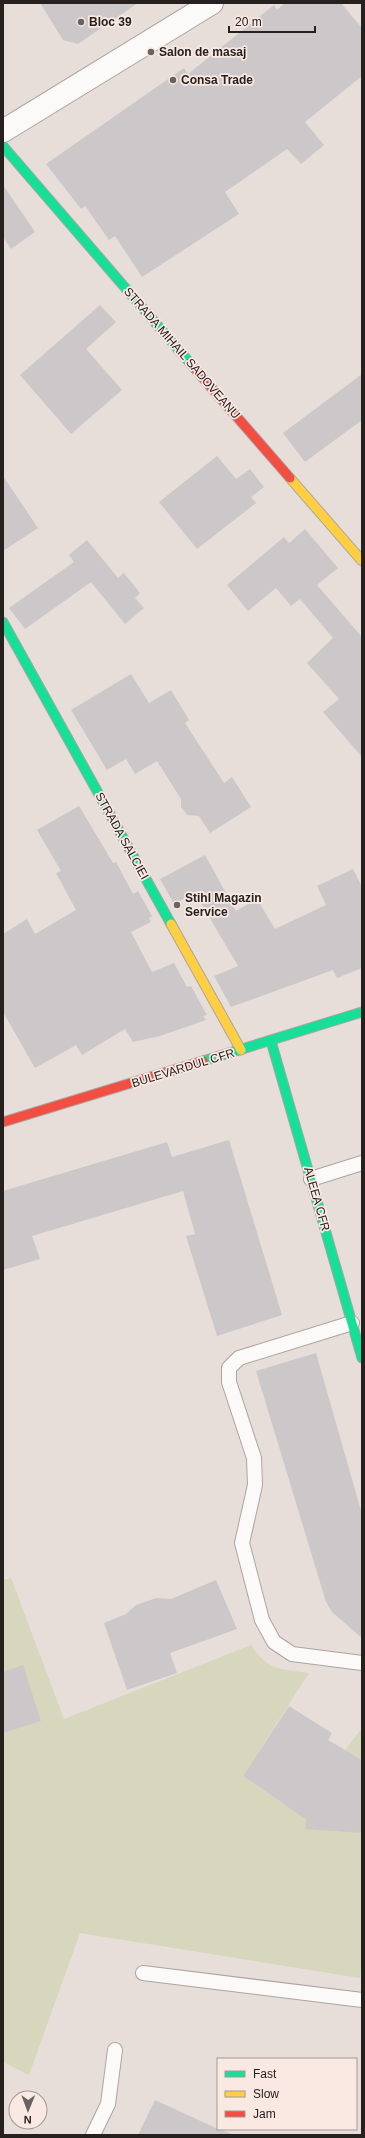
<svg xmlns="http://www.w3.org/2000/svg" width="365" height="2138" viewBox="0 0 365 2138" font-family="Helvetica,sans-serif">
<style>
.green{fill:#d6d7bc}
.building{fill:#ccc8c9}
.lines{fill:none;stroke-linecap:round;stroke-linejoin:round}
.lane-casing{stroke:#aba4a1;stroke-width:16}
.street-casing{stroke:#aba4a1;stroke-width:24}
.fast-casing{stroke:#aba4a1;stroke-width:11}
.slow-casing{stroke:#aba4a1;stroke-width:11}
.jam-casing{stroke:#aba4a1;stroke-width:11}
.lane{stroke:#fbfaf9;stroke-width:14}
.street{stroke:#fbfaf9;stroke-width:22}
.fast{stroke:#16e098;stroke-width:9}
.slow{stroke:#ffcf43;stroke-width:9}
.jam{stroke:#f24e42;stroke-width:9}
.poi-dot{fill:#6a6260;stroke:#fae8e2;stroke-width:1.5}
.labels{text-anchor:middle;dominant-baseline:central;stroke-width:3.5;stroke-linejoin:round;paint-order:stroke}
.poi-label{font-size:12px;font-weight:bold;fill:#26201e;stroke:#fae8e2;text-anchor:start}
.street-label{font-size:12px;fill:#26201e;stroke:#fae8e2}
</style>
<rect width="100%" height="100%" fill="#e7deda"/>
<!-- green -->
<g class="green">
<path d="M 11,1578 L 64,1719 L 251,1645 C 268,1671 280,1669 309,1673 L 243,1776 L 285,1805 L 362,1833 L 362,1958 L 360,1978 L 80,1933 L 29,2075 L 3,2062 L 3,1580 Z"/>
<polygon points="362,1728 362,1760 345,1750"/>
</g>
<!-- building -->
<g class="building">
<polygon points="40,3 138,3 78,44 63,40"/>
<polygon points="285,3 341,3 362,28 362,76 305,122 324,145 301,164 287,149 225,192 239,214 142,277 115,236 109,240 85,206 81,209 46,164 184,68 188,74 274,5 277,10"/>
<polygon points="3,185 35,232 11,249 3,237"/>
<polygon points="100,305 116,322 86,349 122,390 71,434 20,375"/>
<polygon points="362,374 362,420 305,462 283,433"/>
<polygon points="217,456 236,479 250,469 264,487 251,497 256,503 197,549 159,502"/>
<polygon points="3,476 38,528 3,551"/>
<polygon points="305,529 338,568 317,585 362,637 362,757 323,712 339,699 307,663 333,638 300,599 291,606 276,588 248,611 227,585 284,537 289,543"/>
<polygon points="87,540 118,578 124,573 140,593 135,598 144,608 125,624 91,582 25,629 9,608 74,562 69,555"/>
<polygon points="131,674 149,703 171,690 189,720 185,723 224,783 232,777 251,807 210,833 199,816 187,815 181,807 181,799 157,761 135,774 126,759 107,770 71,710"/>
<polygon points="79,806 113,863 116,862 133,894 138,891 152,916 149,918 151,922 131,932 152,972 174,963 187,987 191,986 207,1015 203,1016 206,1020 160,1036 133,1042 125,1029 82,1055 76,1045 35,1068 3,1012 3,934 27,919 35,934 76,910 56,873 61,871 37,830"/>
<polygon points="205,855 236,911 257,899 275,929 326,905 317,886 353,869 362,887 362,968 337,978 333,970 231,1007 214,976 238,966 195,893 174,904 160,879"/>
<polygon points="229,1140 282,1315 217,1336 186,1236 195,1234 183,1191 32,1236 40,1259 3,1270 3,1191 167,1142 172,1157"/>
<polygon points="316,1353 362,1514 362,1638 332,1612 326,1602 256,1371"/>
<polygon points="216,1580 237,1629 170,1653 177,1673 127,1690 104,1623 126,1614 136,1605 156,1598 171,1599"/>
<polygon points="23,1665 41,1721 3,1733 3,1672"/>
<polygon points="289,1706 332,1733 328,1740 362,1760 362,1833 305,1829 307,1820 243,1776"/>
<polygon points="155,2100 218,2129 235,2135 138,2135"/>
</g>
<g class="lines">
<!-- lane casing -->
<g class="lane-casing">
<g id="lane">
<polyline points="311,1179 362,1163"/>
<polyline points="352,1323 239,1358 229,1368 229,1382 254,1458 255,1485 242,1543 262,1620 274,1642 292,1654 362,1663"/>
<polyline points="143,1973 362,2000"/>
<polyline points="93,2135 108,2104 115,2050"/>
</g>
</g>
<!-- street casing -->
<g class="street-casing">
<polyline id="street" points="3,131 212,3"/>
</g>
<!-- fast casing -->
<g class="fast-casing">
<g id="fast">
<polyline points="3,146 190,363"/>
<polyline points="3,622 171,924"/>
<polyline points="271,1041 362,1358"/>
<polyline points="203,1061 362,1012"/>
</g>
</g>
<!-- slow casing -->
<g class="slow-casing">
<g id="slow">
<polyline points="290,478 362,561"/>
<polyline points="171,924 241,1050"/>
</g>
</g>
<!-- jam casing -->
<g class="jam-casing">
<g id="jam">
<polyline points="190,363 290,478"/>
<polyline points="3,1122 203,1061"/>
</g>
</g>
<!-- lane -->
<use href="#lane" class="lane"/>
<!-- street -->
<use href="#street" class="street"/>
<!-- fast -->
<use href="#fast" class="fast"/>
<!-- slow -->
<use href="#slow" class="slow"/>
<!-- jam -->
<use href="#jam" class="jam"/>
</g>
<!-- markers -->
<g class="poi-dot">
<circle cx="81" cy="22" r="4"/>
<circle cx="151" cy="52" r="4"/>
<circle cx="173" cy="80" r="4"/>
<circle cx="177" cy="905" r="4"/>
</g>
<g class="labels">
<!-- poi labels -->
<g class="poi-label">
<text x="89" y="22">Bloc 39</text>
<text x="159" y="52">Salon de masaj</text>
<text x="181" y="80">Consa Trade</text>
<text x="185" y="898">Stihl Magazin<tspan x="185" dy="14">Service</tspan></text>
</g>
<!-- street labels -->
<g class="street-label">
<text transform="translate(182 353) rotate(49)">STRADA MIHAIL SADOVEANU</text>
<text transform="translate(122 836) rotate(61)">STRADA SALCIEI</text>
<text transform="translate(183 1068) rotate(-17)">BULEVARDUL CFR</text>
<text transform="translate(317 1199) rotate(74)">ALEEA CFR</text>
</g>
</g>
<!-- border -->
<rect width="365" height="2138" fill="none" stroke="#26201e" stroke-width="8"/>
<!-- legend -->
<rect x="217" y="2058" width="140" height="72" fill="#fae8e2" stroke="#a59894"/>
<rect x="225" y="2071" width="20" height="6" fill="#16e098" stroke="#a59894"/>
<text x="253" y="2078" font-size="12" fill="#26201e">Fast</text>
<rect x="225" y="2091" width="20" height="6" fill="#ffcf43" stroke="#a59894"/>
<text x="253" y="2098" font-size="12" fill="#26201e">Slow</text>
<rect x="225" y="2111" width="20" height="6" fill="#f24e42" stroke="#a59894"/>
<text x="253" y="2118" font-size="12" fill="#26201e">Jam</text>
<!-- north arrow -->
<g transform="translate(28 2110) rotate(181)"><circle r="19" fill="#fae8e2" stroke="#a59894"/>
<path d="M0-3L7 15L0 10L-7 15Z" fill="#6a6260"/>
<text y="-6" font-size="11" font-weight="bold" text-anchor="middle" fill="#26201e">N</text>
</g>
<!-- scale -->
<path d="M229 26v6h86v-6" fill="none" stroke="#26201e" stroke-width="2"/>
<text x="235" y="26" font-size="12" fill="#26201e" stroke="#fae8e2" stroke-width="3" paint-order="stroke">20 m</text>
</svg>
